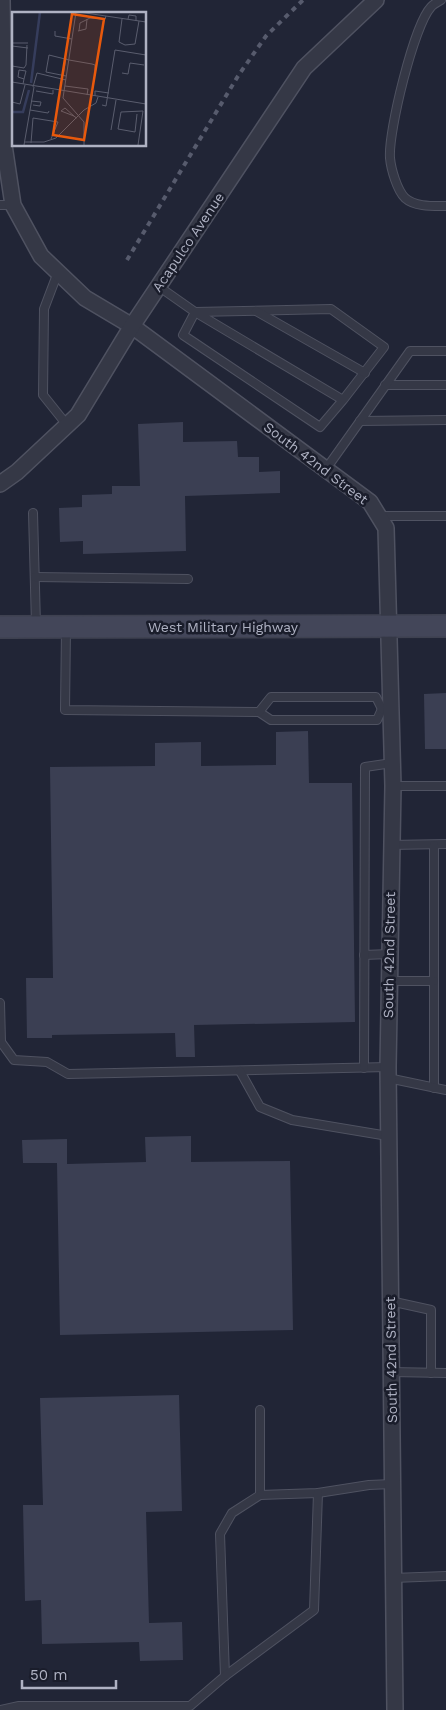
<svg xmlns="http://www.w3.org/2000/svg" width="446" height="1710" viewBox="0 0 446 1710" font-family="'Work Sans',sans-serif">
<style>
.building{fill:#3b3f53}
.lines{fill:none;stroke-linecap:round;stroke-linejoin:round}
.service-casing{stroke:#4f5261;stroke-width:10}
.minor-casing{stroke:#4f5261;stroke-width:18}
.secondary-casing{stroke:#3e4150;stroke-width:24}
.service{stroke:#353846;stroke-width:8}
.minor{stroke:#353846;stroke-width:15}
.secondary{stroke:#434659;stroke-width:21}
.rail{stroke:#575b6d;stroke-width:4;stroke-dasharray:5 5;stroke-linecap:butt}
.labels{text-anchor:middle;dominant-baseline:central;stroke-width:5;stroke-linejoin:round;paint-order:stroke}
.street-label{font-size:14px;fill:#afb2c3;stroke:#1a1d2b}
.inset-river{fill:none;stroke:#363d5c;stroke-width:2.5}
.inset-road{fill:none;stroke:#5a5d6e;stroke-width:1}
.view{fill:#e8590c;fill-opacity:0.15;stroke:#e8590c;stroke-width:2.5}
.inset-edge{fill:none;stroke:#afb2c3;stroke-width:2.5}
</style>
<rect width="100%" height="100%" fill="#212536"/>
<!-- building -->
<g class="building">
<polygon points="183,422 183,442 237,441 238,457 259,457 259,472 280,471 280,493 185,496 186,551 83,554 83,541 60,542 59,508 82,507 82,495 112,494 112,486 140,486 138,424"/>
<polygon points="446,693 446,749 425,749 424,694"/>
<polygon points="308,731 309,783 352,783 355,1022 194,1025 195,1057 176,1057 175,1033 52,1035 52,1038 27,1038 26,978 53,978 50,767 155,766 155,743 201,742 201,766 276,765 276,732"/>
<polygon points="191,1136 191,1162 290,1161 293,1330 60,1335 57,1163 23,1163 22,1140 67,1139 67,1164 146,1162 145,1137"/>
<polygon points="179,1395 182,1511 146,1512 149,1623 182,1622 183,1660 140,1661 139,1642 42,1644 41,1600 25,1601 23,1505 43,1505 40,1398"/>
</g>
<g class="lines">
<!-- service casing -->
<g class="service-casing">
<g id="service">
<path d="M 441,0 C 438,2 433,4 431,7 C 414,25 388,132 390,158 C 391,169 397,190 405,198 C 415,207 433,206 446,206"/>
<polyline points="0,205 13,205"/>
<polyline points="58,272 44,309 43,395 67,425"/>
<polyline points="158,286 195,312 343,400 384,347 331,309 195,312 183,335 320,427 343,400"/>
<polyline points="256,311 365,373"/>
<polyline points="385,385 446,385"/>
<polyline points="360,421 446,420"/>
<polyline points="326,469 410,351 446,351"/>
<polyline points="33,513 36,625"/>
<polyline points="381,516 446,516"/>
<polyline points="35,577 188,579"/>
<polyline points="66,629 65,710 259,712 271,720 377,720 382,709"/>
<polyline points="259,712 271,697 376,697 382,709"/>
<polyline points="393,786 446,786"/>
<polyline points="390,845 446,844"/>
<polyline points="434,845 434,1088"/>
<polyline points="364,955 389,954"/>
<polyline points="389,981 434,981"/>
<polyline points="0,1003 1,1042 14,1060 47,1062 68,1074 388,1067"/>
<polyline points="364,1068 365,767 392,763"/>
<polyline points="240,1071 260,1107 292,1120 388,1136"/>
<polyline points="388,1078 446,1090"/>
<polyline points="390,1301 431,1310 431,1373"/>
<polyline points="391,1372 446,1373"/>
<polyline points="260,1410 260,1495"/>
<polyline points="393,1578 446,1576"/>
<polyline points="225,1676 220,1534 232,1513 260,1495 318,1493 369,1485 392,1484"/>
<polyline points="0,1710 19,1706 190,1706 225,1676 314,1610 318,1493"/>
</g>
</g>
<!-- minor casing -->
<g class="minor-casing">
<g id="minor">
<polyline points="2,0 4,145 13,205 41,256 85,298 132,326 370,502 386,528 393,786 388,1067 395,1710"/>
<polyline points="0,484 17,472 78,415 132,326 304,68 376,0"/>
</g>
</g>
<!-- secondary casing -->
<g class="secondary-casing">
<polyline id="secondary" points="0,627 446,626"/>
</g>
<!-- service -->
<use href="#service" class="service"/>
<!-- minor -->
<use href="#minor" class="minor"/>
<!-- secondary -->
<use href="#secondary" class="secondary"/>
<!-- rail -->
<polyline class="rail" points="127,260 238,76 266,36 303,0"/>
</g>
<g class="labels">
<!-- street labels -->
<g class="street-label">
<text transform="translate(188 242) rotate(-56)">Acapulco Avenue</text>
<text transform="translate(316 463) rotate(37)">South 42nd Street</text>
<text x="223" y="627">West Military Highway</text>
<text transform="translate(389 955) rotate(-89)">South 42nd Street</text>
<text transform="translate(391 1360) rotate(-91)">South 42nd Street</text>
</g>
</g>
<!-- overview -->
<g transform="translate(12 12)">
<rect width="134" height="134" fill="#212536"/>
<path class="inset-river" d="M 19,71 L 28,0M 0,100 L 11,100 L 17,78"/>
<path class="inset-road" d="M 64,0 L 51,86 L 72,110 L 72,133M 67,0 L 134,10M 110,7 L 107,30 L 113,33 L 123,32 L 127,9M 116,7 L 117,3 L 124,4 L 124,9M 43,19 L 43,24 L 60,27M 66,19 L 74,17 L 75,7M 67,19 L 68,11 L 78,6 L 93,7 L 94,4M 0,31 L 16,31M 0,34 L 16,36M 57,48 L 80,52 L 83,53 L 83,59M 0,54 L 12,56 L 14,53 L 15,33M 110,61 L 116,62 L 118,51 L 132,53M 51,64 L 54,46M 54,64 L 34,60 L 37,43 L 57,48M 0,70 L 134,92M 11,72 L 12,67 L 6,65 L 7,58 L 14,59 L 12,67M 53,74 L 76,77 L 75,83M 21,75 L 25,61 L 54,68M 24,79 L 41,82 L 41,78M 83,84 L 83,79 L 97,81M 19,89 L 29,90 L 28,94 L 21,93M 0,90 L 8,92 L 13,73M 90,93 L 94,94 L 103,38 L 134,43M 18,98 L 36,101 L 37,99M 125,102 L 123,120 L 106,117 L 109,100 L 131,99M 62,104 L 49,99 L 53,96 L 63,105 L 65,106M 99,118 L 104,88M 13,130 L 32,130 L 44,126 L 72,98 L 84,91 L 86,85M 19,131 L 21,106 L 46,110 L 39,127M 12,133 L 22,75M 126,133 L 131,99"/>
<path class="view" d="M 60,2 L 92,7 L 72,128 L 41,123 Z"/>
<rect width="134" height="134" class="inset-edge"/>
</g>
<!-- scale -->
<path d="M22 1680v8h94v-8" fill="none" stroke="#afb2c3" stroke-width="2.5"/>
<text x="30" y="1680" font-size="15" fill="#afb2c3" stroke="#1a1d2b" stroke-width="4" paint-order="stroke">50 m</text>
</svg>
